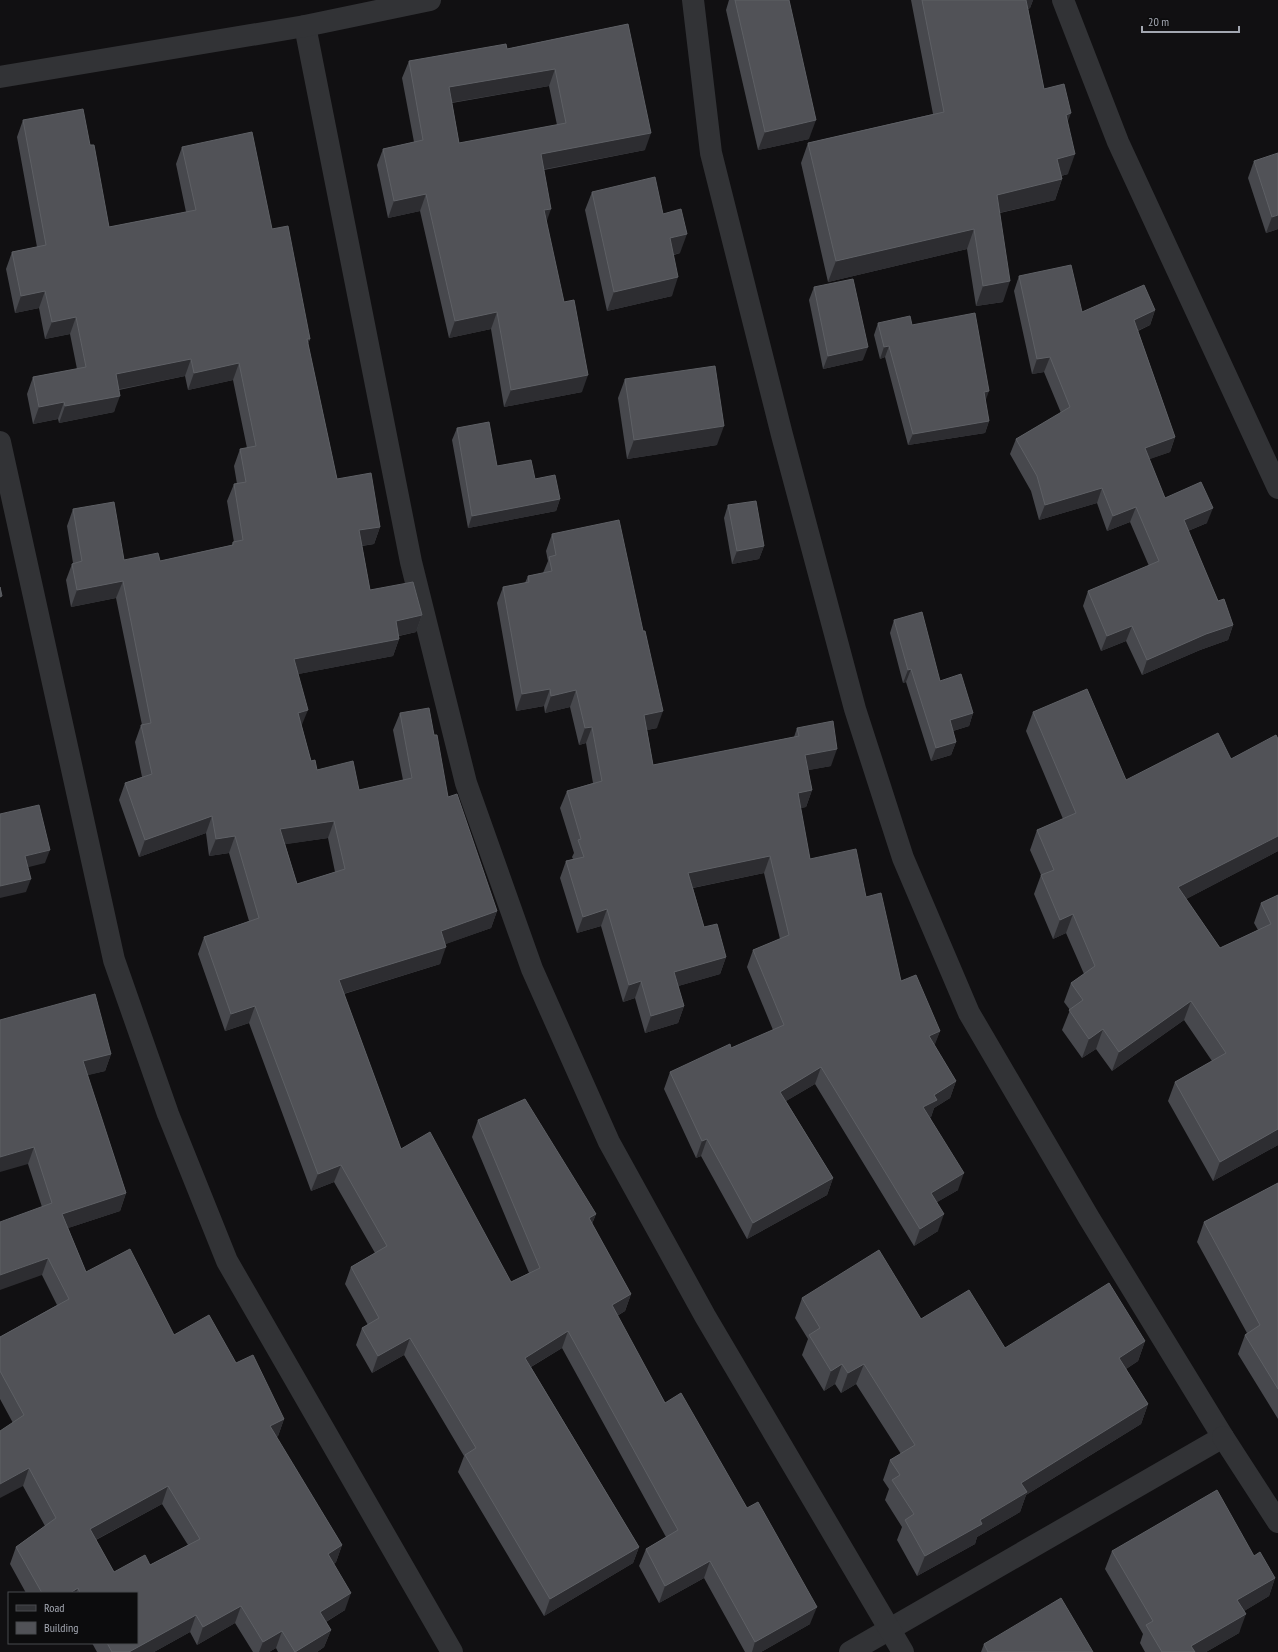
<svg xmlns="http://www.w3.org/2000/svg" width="1278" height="1652" viewBox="0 0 1278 1652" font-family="'PT Sans Narrow',sans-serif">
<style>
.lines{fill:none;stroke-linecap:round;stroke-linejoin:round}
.minor{stroke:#323336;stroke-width:22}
.tertiary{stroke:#323336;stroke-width:22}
.wall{fill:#47484d;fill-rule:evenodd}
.shaded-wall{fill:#2d2d31}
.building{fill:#515257;stroke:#5e6065;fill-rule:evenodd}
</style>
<rect width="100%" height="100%" fill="#111012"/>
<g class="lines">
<!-- minor -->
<g class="minor">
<polyline points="693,0 711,153 782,435 855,709 903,858 969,1013 1089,1218 1223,1437 850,1652"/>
<polyline points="305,26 411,562 466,783 532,969 609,1142 705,1316 903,1652"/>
<polyline points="0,77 305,26 430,0"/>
<polyline points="0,442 114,960 168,1114 227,1261 452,1652"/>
<polyline points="1223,1437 1278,1522"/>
</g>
<!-- tertiary -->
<polyline class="tertiary" points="1063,0 1118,142 1278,488"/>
</g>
<!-- wall -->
<g class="wall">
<polygon points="729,0 789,0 809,139 758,150 726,10"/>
<polygon points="911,0 1033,0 1030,8 1028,9 1044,89 1067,122 1068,174 1061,176 1062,179 1055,200 1000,213 1003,302 976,306 967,249 828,282 801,163 808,143 933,114"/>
<path d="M 628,24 L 645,150 L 544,170 L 546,221 L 582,392 L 504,407 L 491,329 L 449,338 L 420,211 L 388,218 L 377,165 L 383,149 L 414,142 L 402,78 L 409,61 L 507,49 ZM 549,86 L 557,125 L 459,143 L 452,103 Z"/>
<path d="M 23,120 L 90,145 L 109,227 L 186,212 L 176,164 L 182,147 L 272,229 L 310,339 L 308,344 L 337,479 L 380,527 L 374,544 L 362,546 L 370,590 L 422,615 L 416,632 L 399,636 L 399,639 L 393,656 L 298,674 L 302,727 L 311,761 L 317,770 L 359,790 L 403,780 L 393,730 L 400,713 L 434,735 L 448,797 L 497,911 L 491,928 L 445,944 L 440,964 L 344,994 L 401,1149 L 511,1282 L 529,1273 L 472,1137 L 478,1120 L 596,1214 L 592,1224 L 631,1294 L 625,1311 L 617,1316 L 665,1403 L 810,1624 L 761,1652 L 745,1652 L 704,1578 L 659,1603 L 639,1566 L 646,1549 L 666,1537 L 562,1348 L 531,1367 L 639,1547 L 633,1563 L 544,1616 L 458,1472 L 464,1456 L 404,1355 L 372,1373 L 356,1345 L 362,1328 L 368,1325 L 345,1284 L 351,1267 L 375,1253 L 334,1182 L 311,1191 L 249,1023 L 225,1031 L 198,954 L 204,937 L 249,921 L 229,853 L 209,856 L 206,833 L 139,857 L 119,800 L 125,783 L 142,777 L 135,742 L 141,725 L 142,725 L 116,598 L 71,607 L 66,580 L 72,564 L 73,563 L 67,526 L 73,509 L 124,560 L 160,561 L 232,545 L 233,542 L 234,542 L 227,501 L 234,484 L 237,484 L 234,466 L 240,449 L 247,448 L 233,380 L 188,390 L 185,376 L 119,390 L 114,412 L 59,423 L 58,419 L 33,424 L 27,394 L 33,377 L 77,369 L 70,334 L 45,339 L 39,308 L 15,313 L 6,269 L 12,252 L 37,247 L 17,137 ZM 328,838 L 335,872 L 297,884 L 285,844 Z"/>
<polygon points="1254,161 1278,229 1266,233 1248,178"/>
<polygon points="592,192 663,214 680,253 674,255 672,296 607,311 585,210"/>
<polygon points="1019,276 1082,312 1155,310 1150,325 1138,331 1175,437 1170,452 1149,459 1165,498 1207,523 1188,531 1218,601 1233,625 1228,640 1200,650 1142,675 1126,641 1101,651 1083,606 1088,591 1149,566 1130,522 1107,531 1097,503 1039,520 1031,491 1010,454 1016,439 1061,413 1044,372 1032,374 1014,291"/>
<polygon points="814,287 863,360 823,369 809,300"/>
<polygon points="878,323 985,402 989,421 985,433 908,445 885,357 880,359 874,335"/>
<polygon points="625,379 717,445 627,459 618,398"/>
<polygon points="457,428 497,466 535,479 560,499 556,511 468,528 452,440"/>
<polygon points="728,505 764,546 759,559 732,564 724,518"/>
<polygon points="552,534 657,728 647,730 653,765 794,737 797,728 831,766 808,770 812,790 806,807 800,808 810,859 866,897 901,981 940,1031 934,1045 956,1081 950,1098 934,1108 931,1117 930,1117 958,1190 937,1202 938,1231 914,1246 815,1084 786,1101 833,1178 827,1195 747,1239 701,1156 696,1158 664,1089 670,1072 731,1048 773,1030 747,967 753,950 780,939 764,873 693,888 704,927 726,957 720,974 678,986 684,1006 678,1023 645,1033 635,998 623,1002 601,926 577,933 560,878 566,861 573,859 572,857 574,853 560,808 567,791 593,783 586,743 579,745 570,707 545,713 544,706 516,711 497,603 503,587 525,583 528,576 543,573 548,561 546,551"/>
<polygon points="894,620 940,681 973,713 969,726 953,731 956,742 951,755 931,761 906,682 903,683 890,633"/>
<polygon points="1033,712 1126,780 1278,851 1186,899 1220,948 1258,930 1254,923 1261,903 1278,895 1278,1145 1213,1181 1168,1101 1175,1082 1212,1061 1184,1020 1112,1071 1096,1049 1082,1058 1062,1030 1070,1010 1064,1002 1071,983 1084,974 1066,933 1053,939 1034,894 1041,875 1030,850 1037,830 1063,819 1026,731"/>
<path d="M 0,1020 L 111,1054 L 105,1071 L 87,1075 L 126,1193 L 120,1211 L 68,1228 L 86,1272 L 174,1335 L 236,1363 L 284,1419 L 278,1436 L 276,1437 L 342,1545 L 336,1562 L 334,1564 L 345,1610 L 326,1622 L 331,1630 L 324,1647 L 317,1652 L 278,1652 L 276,1648 L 269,1652 L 253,1652 L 235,1623 L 197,1645 L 190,1632 L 154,1652 L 97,1652 L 92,1643 L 137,1643 L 137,1593 L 26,1593 L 10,1564 L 16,1547 L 45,1526 L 23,1486 L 13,1423 L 0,1399 L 0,1337 L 57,1305 L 42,1275 L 42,1207 L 28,1164 ZM 162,1504 L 188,1545 L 150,1565 L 114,1572 L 96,1540 Z"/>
<polygon points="1278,1183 1278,1419 1238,1354 1245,1335 1247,1333 1197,1242 1204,1222"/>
<polygon points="802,1298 921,1319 1005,1348 1145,1341 1138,1361 1126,1369 1148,1404 1141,1424 1026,1495 1020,1512 977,1537 975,1544 917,1576 897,1540 902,1527 885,1500 889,1489 883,1480 890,1460 901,1454 856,1384 841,1393 835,1384 824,1391 802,1355 808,1339 795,1318"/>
<polygon points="1112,1551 1254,1556 1275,1578 1269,1596 1244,1611 1239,1633 1206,1652 1145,1652 1140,1643 1143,1634 1105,1569"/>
<polygon points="984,1644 1093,1652 981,1652"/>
</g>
<!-- shaded-wall -->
<g class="shaded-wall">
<polygon points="1021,0 1033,0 1030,8 1017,12"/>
<polygon points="555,69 549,86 443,104 449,87"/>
<polygon points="1071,113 1063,134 1066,115"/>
<polygon points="816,120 809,139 758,150 765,132"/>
<polygon points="651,133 645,150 535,171 541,154"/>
<polygon points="1075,154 1068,174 1050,179 1057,159"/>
<polygon points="1062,179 1055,200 990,215 997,195"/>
<polygon points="426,194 420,211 388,218 394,201"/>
<polygon points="551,209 545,226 544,210"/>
<polygon points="1278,215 1278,229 1266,233 1272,217"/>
<polygon points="974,229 967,249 828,282 836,261"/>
<polygon points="687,234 680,253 663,257 670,238"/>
<polygon points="678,277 672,296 607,311 614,292"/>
<polygon points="1010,281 1003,302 976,306 983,286"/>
<polygon points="45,291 39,308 15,313 21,296"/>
<polygon points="1155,310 1150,325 1128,335 1134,320"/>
<polygon points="497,312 491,329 449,338 455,321"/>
<polygon points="76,317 70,334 45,339 52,322"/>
<polygon points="307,339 310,339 303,356"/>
<polygon points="889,346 885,357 880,359 884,347"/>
<polygon points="868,347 863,360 823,369 828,356"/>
<polygon points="1050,357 1044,372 1032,374 1037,359"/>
<polygon points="191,359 185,376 110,391 116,374"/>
<polygon points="239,363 233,380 188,390 194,373"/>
<polygon points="588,375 582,392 504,407 511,390"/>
<polygon points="989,391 985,402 984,392"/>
<polygon points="120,396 114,412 59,423 65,406"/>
<polygon points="64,402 58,419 33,424 39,407"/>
<polygon points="989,421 985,433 908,445 913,434"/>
<polygon points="724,426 717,445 627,459 634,440"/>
<polygon points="1175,437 1170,452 1139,463 1145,448"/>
<polygon points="1102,488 1097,503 1039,520 1045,505"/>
<polygon points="560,499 556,511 468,528 472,516"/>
<polygon points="1136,507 1130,522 1107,531 1113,516"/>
<polygon points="1213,508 1207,523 1178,535 1184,520"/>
<polygon points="380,527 374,544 353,547 359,530"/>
<polygon points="764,546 759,559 732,564 737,551"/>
<polygon points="123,581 116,598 71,607 77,590"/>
<polygon points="422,615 416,632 389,638 396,621"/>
<polygon points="1233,625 1228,640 1200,650 1142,675 1147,660 1206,634"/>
<polygon points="1132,626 1126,641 1101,651 1107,636"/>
<polygon points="399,639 393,656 288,676 294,659"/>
<polygon points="911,669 906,682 903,683 908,670"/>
<polygon points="550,689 544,706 516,711 522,694"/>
<polygon points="576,690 570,707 545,713 551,696"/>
<polygon points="308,710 301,727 298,713"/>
<polygon points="663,711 657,728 638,732 644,715"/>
<polygon points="973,713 969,726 946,733 950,720"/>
<polygon points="592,727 586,743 579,745 585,728"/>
<polygon points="956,742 951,755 931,761 936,748"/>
<polygon points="837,749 831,766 799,772 805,755"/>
<polygon points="812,790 806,807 792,810 798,793"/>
<polygon points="212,816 206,833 139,857 145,840"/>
<polygon points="334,821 328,838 274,846 280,829"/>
<polygon points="235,836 229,853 209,856 216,839"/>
<polygon points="1278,836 1278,851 1171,907 1178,887"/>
<polygon points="50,850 45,863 21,869 25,856"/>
<polygon points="770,856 764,873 682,890 688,873"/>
<polygon points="31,879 26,892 0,898 0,886"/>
<polygon points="607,909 601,926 577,933 583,917"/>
<polygon points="497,911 491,928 435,948 441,931"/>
<polygon points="1073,914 1066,933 1053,939 1060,920"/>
<polygon points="446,947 440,964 333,997 339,980"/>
<polygon points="726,957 720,974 668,989 674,972"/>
<polygon points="641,981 635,998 623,1002 629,985"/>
<polygon points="1191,1001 1184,1020 1112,1071 1119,1052"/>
<polygon points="255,1006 249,1023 225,1031 231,1014"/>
<polygon points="684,1006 678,1023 645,1033 651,1016"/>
<polygon points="1103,1029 1096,1049 1082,1058 1089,1039"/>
<polygon points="940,1031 934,1047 929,1036"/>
<polygon points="111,1054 105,1071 77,1078 83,1061"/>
<polygon points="821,1067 815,1084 774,1108 780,1092"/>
<polygon points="956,1081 950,1098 934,1108 931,1117 917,1124 923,1107 934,1095"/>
<polygon points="1278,1129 1278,1145 1213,1181 1220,1162"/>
<polygon points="707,1139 701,1156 696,1158 702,1141"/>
<polygon points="34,1147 28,1164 0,1172 0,1157"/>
<polygon points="341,1165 334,1182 311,1191 318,1174"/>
<polygon points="964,1173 958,1190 925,1209 931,1193"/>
<polygon points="833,1178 827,1195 747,1239 753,1223"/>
<polygon points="126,1193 120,1211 56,1232 62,1214"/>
<polygon points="596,1214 589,1231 589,1218"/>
<polygon points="944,1214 938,1231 914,1246 920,1229"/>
<polygon points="48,1258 42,1275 0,1290 0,1275"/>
<polygon points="631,1294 625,1311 606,1322 612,1305"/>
<polygon points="568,1331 562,1348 519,1374 525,1358"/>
<polygon points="410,1338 404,1355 372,1373 378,1356"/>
<polygon points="1145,1341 1138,1361 1112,1378 1119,1358"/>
<polygon points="842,1364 835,1384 824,1391 831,1371"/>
<polygon points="864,1364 856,1384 841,1393 848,1373"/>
<polygon points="1148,1404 1141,1424 1026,1495 1020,1512 977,1537 975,1544 917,1576 925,1556 980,1520 1021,1483"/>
<polygon points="284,1419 278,1436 263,1443 270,1426"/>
<polygon points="29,1468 23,1486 0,1498 0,1484"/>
<polygon points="168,1486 162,1504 84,1546 90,1529"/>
<polygon points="342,1545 336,1562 321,1571 328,1554"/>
<polygon points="639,1547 633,1563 544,1616 550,1599"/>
<polygon points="710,1561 704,1578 659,1603 665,1586"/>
<polygon points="1275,1578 1269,1596 1231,1619 1237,1600"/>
<polygon points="78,1588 76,1593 70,1593"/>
<polygon points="351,1593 345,1610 314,1629 320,1612"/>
<polygon points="241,1606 235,1623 197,1645 203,1627"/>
<polygon points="817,1607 810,1624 761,1652 752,1652 755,1642"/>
<polygon points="1246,1614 1239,1633 1206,1652 1189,1652 1191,1646"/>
<polygon points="196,1615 190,1632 154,1652 129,1652"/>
<polygon points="331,1630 324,1647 317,1652 295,1652"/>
<polygon points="282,1631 276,1648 269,1652 259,1652 263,1642"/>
</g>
<!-- building -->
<g class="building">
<polygon points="735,0 789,0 816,120 765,132"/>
<polygon points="922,0 1026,0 1044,89 1064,84 1071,113 1066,115 1075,154 1057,159 1062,179 997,195 1010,281 983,286 974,229 836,261 808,143 944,112"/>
<path d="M 628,24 L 651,133 L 541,154 L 551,209 L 544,210 L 564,302 L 574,300 L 588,375 L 511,390 L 497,312 L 455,321 L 426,194 L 394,201 L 383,149 L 423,140 L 409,61 L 506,44 L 507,49 ZM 555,69 L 566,123 L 459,143 L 449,87 Z"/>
<path d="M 83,109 L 90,145 L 94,145 L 109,227 L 196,210 L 182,147 L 252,132 L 272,229 L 288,226 L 310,339 L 307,339 L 337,479 L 371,473 L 380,527 L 359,530 L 370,590 L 413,582 L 422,615 L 396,621 L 399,639 L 294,659 L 308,710 L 298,713 L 311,761 L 315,760 L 317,770 L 353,761 L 359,790 L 412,778 L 400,713 L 429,708 L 434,735 L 437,735 L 448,797 L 457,794 L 497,911 L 441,931 L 446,947 L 339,980 L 401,1149 L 430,1132 L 511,1282 L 540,1268 L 478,1120 L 525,1099 L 596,1214 L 589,1218 L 631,1294 L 612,1305 L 665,1403 L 681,1393 L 747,1508 L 758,1502 L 817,1607 L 755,1642 L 710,1561 L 665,1586 L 646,1549 L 678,1530 L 568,1331 L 525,1358 L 639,1547 L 550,1599 L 465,1455 L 476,1448 L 410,1338 L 378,1356 L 362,1328 L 379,1318 L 351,1267 L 387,1246 L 341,1165 L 318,1174 L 255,1006 L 231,1014 L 204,937 L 259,918 L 235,836 L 216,839 L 212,816 L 145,840 L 125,783 L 152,774 L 141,725 L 151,723 L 123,581 L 77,590 L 72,564 L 82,561 L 73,509 L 114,502 L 124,560 L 158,553 L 160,561 L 233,545 L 233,542 L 243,540 L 234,484 L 246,482 L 240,449 L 256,446 L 239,363 L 194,373 L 191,359 L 116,374 L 120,396 L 65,406 L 64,402 L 39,407 L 33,377 L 86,367 L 76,317 L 52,322 L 45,291 L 21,296 L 12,252 L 46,245 L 23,120 ZM 334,821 L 345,869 L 297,884 L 280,829 Z"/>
<polygon points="1278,153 1278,215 1272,217 1254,161"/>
<polygon points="655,177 663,214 681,209 687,234 670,238 678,277 614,292 592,192"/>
<polygon points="1071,265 1082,312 1144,285 1155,310 1134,320 1175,437 1145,448 1165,498 1201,482 1213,508 1184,520 1218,601 1224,599 1233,625 1206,634 1147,660 1132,626 1107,636 1088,591 1159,561 1136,507 1113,516 1102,488 1045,505 1037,476 1016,439 1070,407 1050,357 1037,359 1019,276"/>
<polygon points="853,279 868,347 828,356 814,287"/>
<polygon points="975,313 989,391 984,392 989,421 913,434 889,346 884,347 878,323 910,316 912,325"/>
<polygon points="715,366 724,426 634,440 625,379"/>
<polygon points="489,422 497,466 531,460 535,479 555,475 560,499 472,516 457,428"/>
<polygon points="756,501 764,546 737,551 728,505"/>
<polygon points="619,520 643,631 645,631 663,711 644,715 653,765 799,736 797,728 833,721 837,749 805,755 812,790 798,793 810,859 856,849 866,897 881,893 901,981 916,975 940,1031 929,1036 956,1081 934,1095 937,1100 923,1107 964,1173 931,1193 944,1214 920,1229 821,1067 780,1092 833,1178 753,1223 707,1139 702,1141 670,1072 730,1044 731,1048 784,1025 753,950 789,935 770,856 688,873 704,927 717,924 726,957 674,972 684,1006 651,1016 641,981 629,985 607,909 583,917 566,861 584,857 578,840 581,839 567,791 602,781 592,727 585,728 576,690 551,696 550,689 522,694 503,587 529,582 528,576 552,571 549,557 556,555 552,534"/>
<polygon points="0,587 2,596 0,597"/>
<polygon points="922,612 940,681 961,674 973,713 950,720 956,742 936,748 911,669 908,670 894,620"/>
<polygon points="1087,689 1126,780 1218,733 1231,759 1276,735 1278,739 1278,836 1178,887 1220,948 1271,924 1261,903 1278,895 1278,1129 1220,1162 1175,1082 1226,1053 1191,1001 1119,1052 1103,1029 1089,1039 1069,1010 1083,1000 1071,983 1095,966 1073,914 1060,920 1041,875 1054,870 1037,830 1076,813 1033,712"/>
<polygon points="39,805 50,850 25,856 31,879 0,886 0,814"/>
<path d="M 95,994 L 111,1054 L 83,1061 L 126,1193 L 62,1214 L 86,1272 L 130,1249 L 174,1335 L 209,1315 L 236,1363 L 253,1355 L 284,1419 L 270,1426 L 342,1545 L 328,1554 L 351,1593 L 320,1612 L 331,1630 L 295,1652 L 282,1631 L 263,1642 L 241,1606 L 203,1627 L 196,1615 L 129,1652 L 112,1652 L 107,1643 L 137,1643 L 137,1593 L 80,1593 L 78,1588 L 70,1593 L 42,1593 L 16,1547 L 56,1518 L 29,1468 L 0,1484 L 0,1431 L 24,1415 L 0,1371 L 0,1337 L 69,1299 L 48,1258 L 0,1275 L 0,1222 L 52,1203 L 34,1147 L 0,1157 L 0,1020 ZM 168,1486 L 200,1539 L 150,1565 L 145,1555 L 114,1572 L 90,1529 Z"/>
<polygon points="1278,1183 1278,1389 1245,1335 1260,1325 1204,1222"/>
<polygon points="879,1250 921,1319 969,1290 1005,1348 1109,1283 1145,1341 1119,1358 1148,1404 1021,1483 1027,1492 980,1520 982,1524 925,1556 905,1520 914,1514 892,1480 900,1475 890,1460 915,1445 864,1364 848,1373 842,1364 831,1371 809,1335 820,1328 802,1298"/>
<polygon points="1217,1490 1254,1556 1260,1552 1275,1578 1237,1600 1246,1614 1191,1646 1195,1652 1162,1652 1146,1625 1153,1621 1112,1551"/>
<polygon points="1061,1598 1093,1652 988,1652 984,1644"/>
</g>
<!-- legend -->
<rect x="8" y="1592" width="130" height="52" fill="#0c0c0d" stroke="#484a4f"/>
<rect x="16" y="1605" width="20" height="6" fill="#323336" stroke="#484a4f"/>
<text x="44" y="1612" font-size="12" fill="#a3a7b1">Road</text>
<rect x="16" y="1622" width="20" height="12" fill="#515257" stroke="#484a4f"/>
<text x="44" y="1632" font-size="12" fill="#a3a7b1">Building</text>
<!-- scale -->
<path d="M1142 26v6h97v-6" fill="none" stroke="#a3a7b1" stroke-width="2"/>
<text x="1148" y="26" font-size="12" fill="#a3a7b1" stroke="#0c0c0d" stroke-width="3" paint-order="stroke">20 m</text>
</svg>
